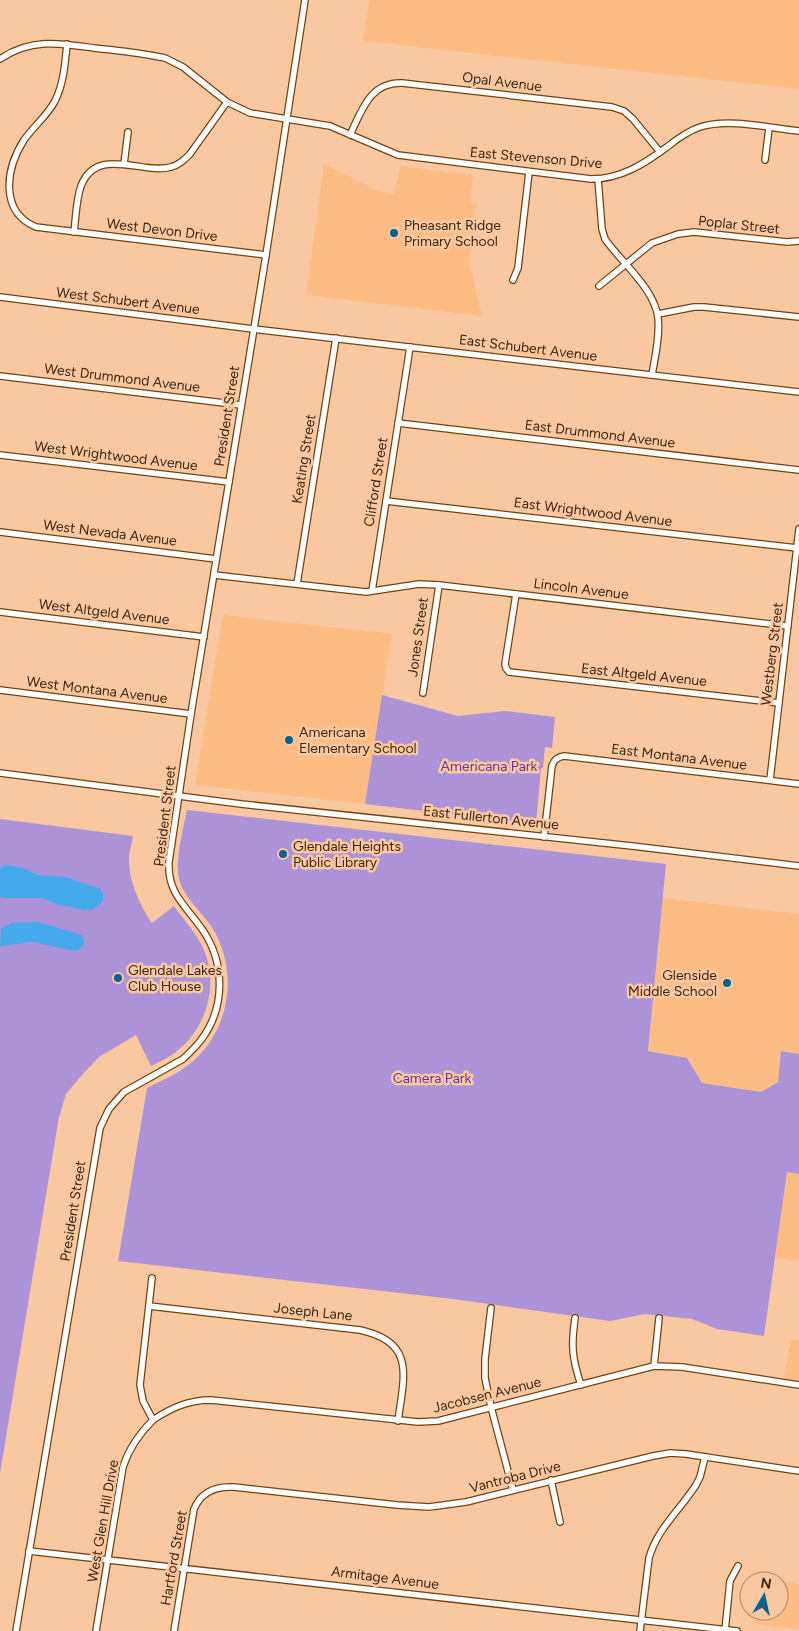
<svg xmlns="http://www.w3.org/2000/svg" width="799" height="1631" viewBox="0 0 799 1631" font-family="Figtree,sans-serif">
<style>
.built{fill:#febc85}
.green{fill:#ac93d8}
.water{fill:#45aaeb}
.lines{fill:none;stroke-linecap:round;stroke-linejoin:round}
.minor-casing{stroke:#74420c;stroke-width:8}
.minor{stroke:#fff;stroke-width:5.5}
.poi-dot{fill:#056292;stroke:#f9c8a1;stroke-width:2}
.labels{text-anchor:middle;dominant-baseline:central;stroke-width:5;stroke-linejoin:round;paint-order:stroke}
.street-label{font-size:14px;fill:#3d2612;stroke:#f9c8a1}
.poi-label{font-size:14px;fill:#3d2612;stroke:#f9c8a1;text-anchor:start}
.park-label{font-size:14px;fill:#65369f;stroke:#f9c8a1}
</style>
<rect width="100%" height="100%" fill="#f9c8a1"/>
<!-- built -->
<g class="built">
<polygon points="369,0 799,0 799,89 363,41"/>
<polygon points="324,164 373,189 394,195 401,166 473,175 470,202 477,203 469,263 482,316 306,295"/>
<polygon points="223,615 392,634 365,804 195,785"/>
<polygon points="663,898 799,914 799,1054 781,1052 778,1082 761,1092 702,1083 687,1058 648,1052"/>
<polygon points="787,1172 799,1174 799,1261 775,1258"/>
<polygon points="791,1340 799,1341 799,1385 783,1383"/>
<polygon points="780,1580 799,1584 799,1629 755,1624 757,1611 779,1611"/>
</g>
<!-- green -->
<g class="green">
<polygon points="382,695 458,716 505,711 555,717 552,748 545,747 543,768 541,768 536,824 365,804"/>
<path d="M 187,810 L 666,864 L 648,1051 L 687,1058 L 702,1083 L 761,1092 L 778,1082 L 781,1051 L 799,1054 L 799,1174 L 787,1172 L 764,1336 L 717,1329 L 692,1319 L 645,1314 L 610,1321 L 453,1299 L 118,1261 L 147,1088 C 163,1080 180,1073 193,1061 C 231,1028 238,971 213,929 C 203,912 183,898 179,878 C 175,858 183,830 187,810 Z"/>
<path d="M 0,819 L 133,836 C 132,842 130,849 129,856 C 128,879 139,904 152,923 L 174,906 C 183,919 194,930 201,944 C 220,979 209,1026 177,1051 C 170,1057 160,1062 151,1066 L 136,1035 L 99,1057 L 81,1076 L 66,1094 L 59,1117 L 0,1473 Z"/>
</g>
<!-- water -->
<g class="water">
<polygon points="6,865 23,868 38,875 66,877 76,881 93,886 100,889 103,893 103,901 94,909 84,910 56,904 42,898 3,898 0,896 0,868"/>
<polygon points="38,922 81,935 83,937 84,944 79,950 75,951 33,942 0,946 1,928 12,923"/>
</g>
<g class="lines">
<!-- minor casing -->
<g class="minor-casing">
<g id="minor">
<path d="M 67,44 C 65,63 64,83 55,101 C 47,116 34,126 24,140 C 5,170 0,212 36,227 L 266,255"/>
<path d="M 0,59 C 31,38 60,43 94,48 C 113,50 131,52 149,55 L 165,58 L 183,67 L 227,102 L 250,113 L 330,126 L 398,155 L 591,179 C 621,179 644,164 667,147 C 677,139 688,131 700,127 C 729,118 769,128 799,131"/>
<path d="M 350,135 C 362,110 370,82 402,83 L 612,107 L 624,111 L 633,119 L 660,152"/>
<polyline points="765,160 769,128"/>
<polyline points="124,164 128,132"/>
<path d="M 598,179 L 602,229 L 605,239 C 621,262 655,289 658,318 C 660,337 655,357 652,375"/>
<path d="M 74,232 C 76,217 76,200 81,186 C 97,145 142,175 171,167 C 179,165 184,160 190,154 L 227,102"/>
<polyline points="513,280 518,268 529,172"/>
<polyline points="599,286 652,243 678,234 694,232 787,242 799,241"/>
<polyline points="0,297 253,329 799,392"/>
<polyline points="658,314 694,307 704,307 799,317"/>
<polyline points="0,376 241,405"/>
<polyline points="398,423 799,470"/>
<polyline points="0,455 229,482"/>
<polyline points="386,501 797,548"/>
<polyline points="0,532 216,559"/>
<polyline points="214,575 366,592 419,584 439,585 788,626"/>
<polyline points="297,584 336,338"/>
<polyline points="372,591 410,347"/>
<polyline points="516,594 505,664 506,668 509,672 779,703"/>
<polyline points="0,612 204,637"/>
<polyline points="0,690 191,714"/>
<polyline points="423,693 439,585"/>
<polyline points="0,773 241,804 632,846 799,866"/>
<polyline points="770,780 799,529"/>
<path d="M 544,837 L 552,766 C 554,760 557,757 564,756 L 799,784"/>
<path d="M 149,1306 L 360,1330 C 416,1342 404,1376 398,1421"/>
<polyline points="491,1308 485,1359 485,1378 491,1407 513,1490"/>
<path d="M 575,1318 C 571,1346 572,1358 581,1385"/>
<polyline points="654,1366 659,1318"/>
<path d="M 153,1420 C 171,1408 188,1400 211,1400 L 418,1422 L 438,1421 L 654,1366 L 682,1367 L 799,1385"/>
<polyline points="551,1480 560,1522"/>
<polyline points="29,1551 737,1631"/>
<path d="M 16,1631 L 100,1128 L 109,1109 L 124,1092 L 183,1059 C 189,1053 196,1047 201,1040 C 226,1007 225,962 202,929 C 186,906 167,893 169,862 L 191,714 L 266,255 L 305,0"/>
<path d="M 96,1631 L 123,1467 C 129,1448 139,1434 153,1420 L 143,1401 L 140,1385 L 152,1278"/>
<path d="M 174,1631 L 194,1509 C 201,1492 216,1486 234,1487 L 397,1505 L 429,1507 L 466,1502 L 653,1456 L 670,1453 L 686,1454 L 799,1471"/>
<path d="M 640,1631 L 649,1558 C 657,1529 680,1510 696,1485 L 700,1477 L 705,1457"/>
<polyline points="725,1631 730,1581 738,1566"/>
</g>
</g>
<!-- minor -->
<use href="#minor" class="minor"/>
</g>
<!-- markers -->
<g class="poi-dot">
<circle cx="394" cy="233" r="5"/>
<circle cx="289" cy="740" r="5"/>
<circle cx="283" cy="854" r="5"/>
<circle cx="118" cy="978" r="5"/>
<circle cx="727" cy="983" r="5"/>
</g>
<g class="labels">
<!-- street labels -->
<g class="street-label">
<text transform="translate(502 82) rotate(7)">Opal Avenue</text>
<text transform="translate(536 158) rotate(5)">East Stevenson Drive</text>
<text transform="translate(739 225) rotate(6)">Poplar Street</text>
<text transform="translate(162 230) rotate(7)">West Devon Drive</text>
<text transform="translate(128 301) rotate(7)">West Schubert Avenue</text>
<text transform="translate(528 348) rotate(7)">East Schubert Avenue</text>
<text transform="translate(122 378) rotate(7)">West Drummond Avenue</text>
<text transform="translate(227 416) rotate(-81)">President Street</text>
<text transform="translate(600 434) rotate(7)">East Drummond Avenue</text>
<text transform="translate(116 456) rotate(7)">West Wrightwood Avenue</text>
<text transform="translate(304 459) rotate(-81)">Keating Street</text>
<text transform="translate(376 482) rotate(-81)">Clifford Street</text>
<text transform="translate(593 512) rotate(7)">East Wrightwood Avenue</text>
<text transform="translate(110 533) rotate(7)">West Nevada Avenue</text>
<text transform="translate(581 589) rotate(7)">Lincoln Avenue</text>
<text transform="translate(104 612) rotate(7)">West Altgeld Avenue</text>
<text transform="translate(418 637) rotate(-82)">Jones Street</text>
<text transform="translate(772 654) rotate(-83)">Westberg Street</text>
<text transform="translate(644 675) rotate(6)">East Altgeld Avenue</text>
<text transform="translate(97 690) rotate(7)">West Montana Avenue</text>
<text transform="translate(679 757) rotate(7)">East Montana Avenue</text>
<text transform="translate(165 816) rotate(-83)">President Street</text>
<text transform="translate(491 818) rotate(6)">East Fullerton Avenue</text>
<text transform="translate(73 1211) rotate(-81)">President Street</text>
<text transform="translate(313 1312) rotate(6)">Joseph Lane</text>
<text transform="translate(487 1395) rotate(-14)">Jacobsen Avenue</text>
<text transform="translate(515 1477) rotate(-14)">Vantroba Drive</text>
<text transform="translate(103 1521) rotate(-80)">West Glen Hill Drive</text>
<text transform="translate(174 1558) rotate(-80)">Hartford Street</text>
<text transform="translate(385 1578) rotate(7)">Armitage Avenue</text>
</g>
<!-- poi labels -->
<g class="poi-label">
<text x="404" y="225">Pheasant Ridge<tspan x="404" dy="16">Primary School</tspan></text>
<text x="299" y="732">Americana<tspan x="299" dy="16">Elementary School</tspan></text>
<text x="293" y="846">Glendale Heights<tspan x="293" dy="16">Public Library</tspan></text>
<text x="128" y="970">Glendale Lakes<tspan x="128" dy="16">Club House</tspan></text>
<text x="717" y="975" text-anchor="end">Glenside<tspan x="717" dy="16">Middle School</tspan></text>
</g>
<!-- park labels -->
<g class="park-label">
<text x="489" y="766">Americana Park</text>
<text x="432" y="1078">Camera Park</text>
</g>
</g>
<!-- north arrow -->
<g transform="translate(764 1596) rotate(9)"><circle r="24" fill="#f9c8a1" stroke="#ae8768"/>
<path d="M0-4L9 19L0 12L-9 19Z" fill="#056292"/>
<text y="-8" font-size="14" font-weight="bold" text-anchor="middle" fill="#3d2612">N</text>
</g>
</svg>
